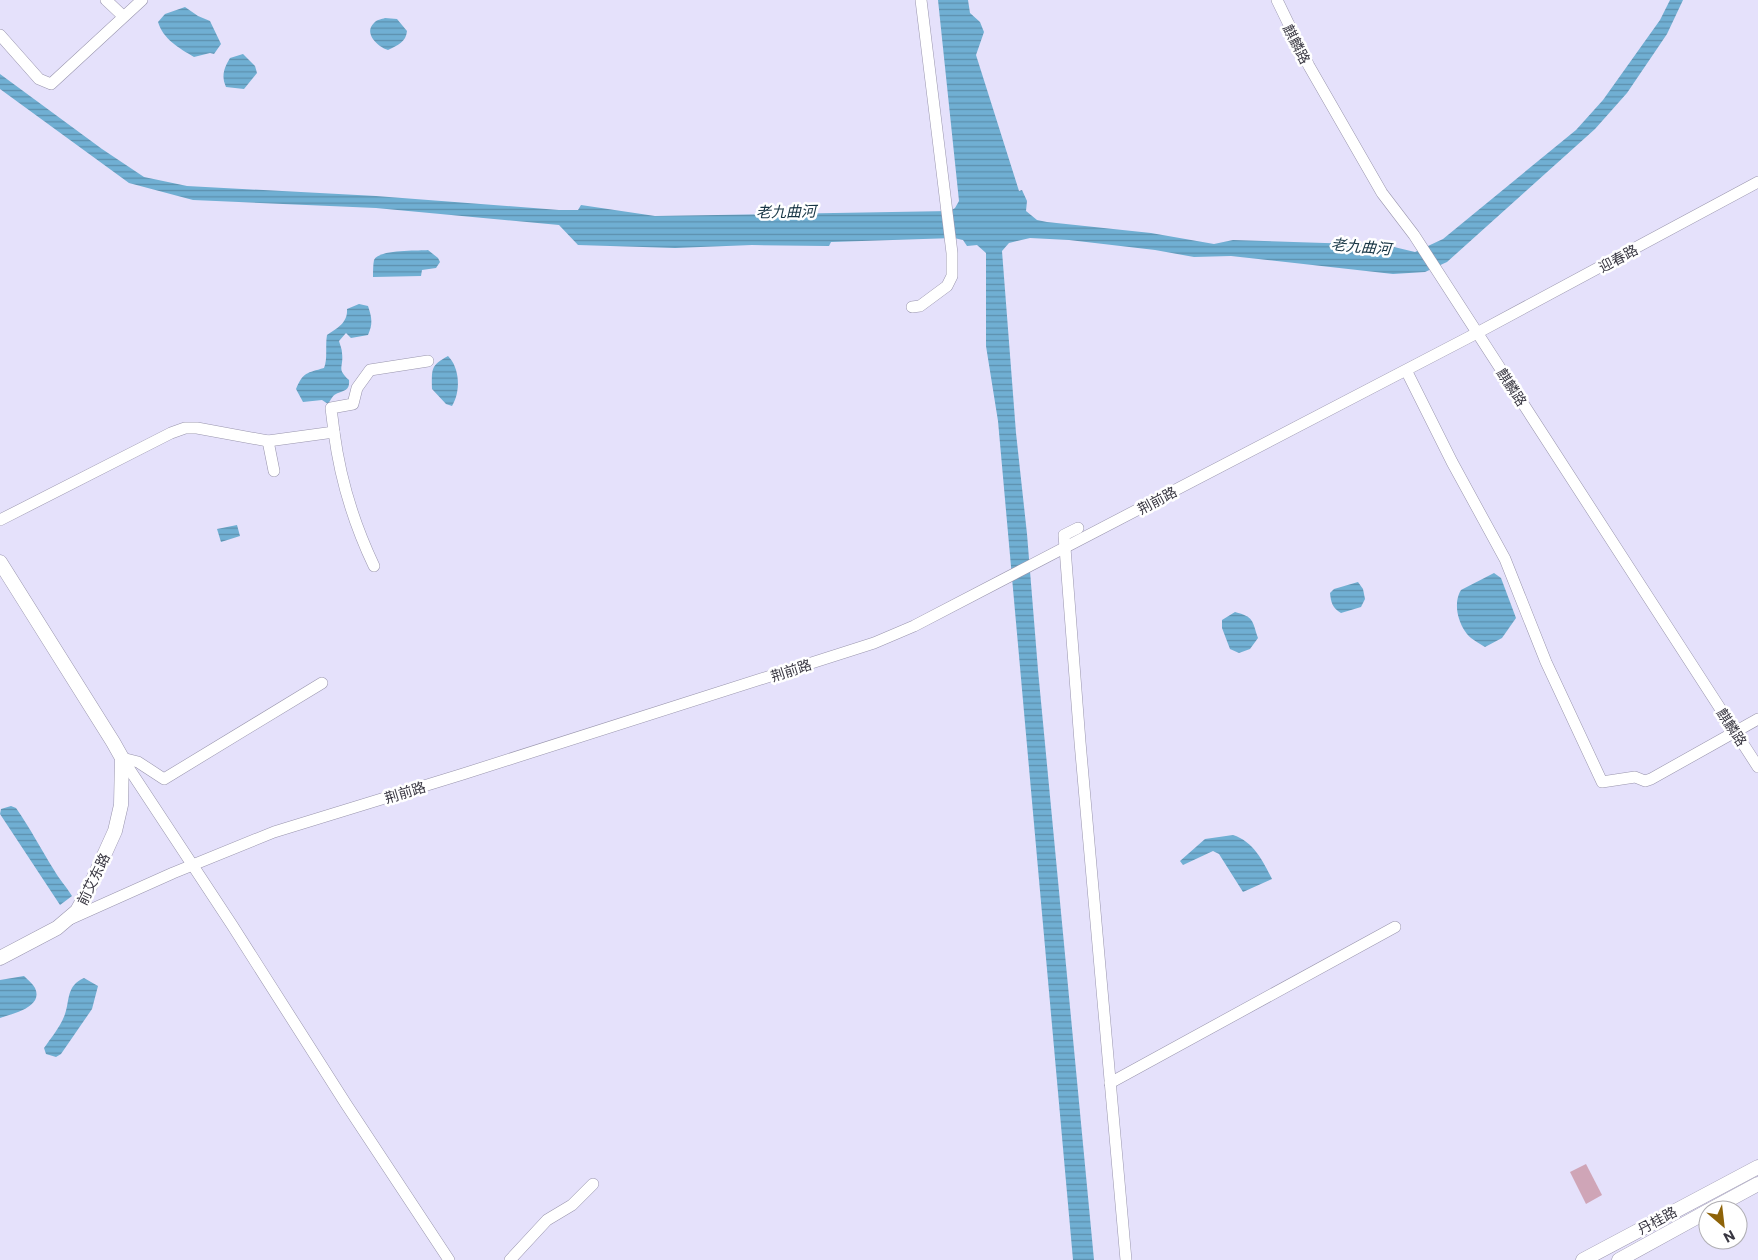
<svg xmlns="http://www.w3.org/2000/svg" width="1758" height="1260" viewBox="0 0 1758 1260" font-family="Commissioner,'Noto Sans SC',sans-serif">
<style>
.pitch{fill:#cfa5b7}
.water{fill:url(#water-rules)}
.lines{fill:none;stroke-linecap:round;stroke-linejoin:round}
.minor-casing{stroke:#9995ad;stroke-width:12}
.major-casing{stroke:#9995ad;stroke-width:15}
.minor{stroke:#fff;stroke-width:11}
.major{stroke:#fff;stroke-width:14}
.labels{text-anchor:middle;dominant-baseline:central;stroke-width:5;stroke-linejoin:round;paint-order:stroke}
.street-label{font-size:14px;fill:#393742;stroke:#fff}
.water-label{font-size:15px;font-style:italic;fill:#173544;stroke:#fff}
</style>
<defs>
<pattern id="water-rules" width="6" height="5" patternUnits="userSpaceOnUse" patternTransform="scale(1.25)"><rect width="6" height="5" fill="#70afd3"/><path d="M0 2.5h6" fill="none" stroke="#5d8fad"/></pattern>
</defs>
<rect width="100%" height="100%" fill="#e5e1fb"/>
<!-- pitch -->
<polygon class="pitch" points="1586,1164 1602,1195 1586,1204 1570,1172"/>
<!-- water -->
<g class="water">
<polygon points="938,0 968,0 970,13 980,22 984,32 976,55 1019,191 1022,190 1027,201 1026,211 1037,220 1047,222 1151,233 1214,244 1233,240 1356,244 1394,247 1415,252 1443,239 1576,130 1603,100 1660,20 1670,0 1683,0 1667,34 1627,93 1595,129 1447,262 1425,272 1393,274 1231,256 1194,257 1155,250 1069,240 1030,238 1009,243 1002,251 1016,433 1027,534 1038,670 1094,1260 1073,1260 998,421 986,346 986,253 977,245 967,246 963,240 954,238 831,242 829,246 752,245 675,248 578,245 559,225 376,208 193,200 129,183 0,89 0,74 102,149 144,177 187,186 376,196 559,210 578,210 581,205 655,216 950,211 955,208 959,201"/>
<path d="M 185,7 L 198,16 L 210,21 L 221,44 L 214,54 L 210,53 L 194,57 C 179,48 163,39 158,22 L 165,14 Z"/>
<path d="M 385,18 L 397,19 L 407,31 C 406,42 398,45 388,50 C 378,47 363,33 374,23 C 376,20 382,19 385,18 Z"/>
<path d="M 243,54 L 255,66 L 257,73 L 244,89 L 226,87 C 221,76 224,68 230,58 Z"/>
<path d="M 428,250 L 438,258 L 440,262 L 436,268 L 422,270 L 421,276 L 373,277 C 373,272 373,265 374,260 C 379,249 418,251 428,250 Z"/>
<path d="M 359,304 L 368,306 C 372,318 373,324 368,335 L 351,338 L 346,333 L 339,341 C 340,345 342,349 342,353 C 344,368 336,368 349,380 C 350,391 344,390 336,394 C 332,396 331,400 328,404 L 322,400 L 303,402 L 296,389 C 303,372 307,373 324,368 C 328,359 325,346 327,335 C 337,328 348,323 347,309 Z"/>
<path d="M 448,356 C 460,368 461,392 452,406 L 446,404 L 432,389 C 432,369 430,366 448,356 Z"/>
<polygon points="237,525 240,536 221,542 217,529"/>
<path d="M 1494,573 L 1501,578 L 1516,618 L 1502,638 L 1485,647 C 1480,644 1475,641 1471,638 C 1459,628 1452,604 1461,590 Z"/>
<path d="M 1358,582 L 1363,589 L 1365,599 L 1361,607 L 1341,613 C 1332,608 1331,602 1330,593 L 1334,589 Z"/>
<path d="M 1235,612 C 1254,617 1252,620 1258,638 L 1250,649 L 1239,653 L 1230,649 L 1222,628 L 1222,620 Z"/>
<path d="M 11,806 L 16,808 C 30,828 41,849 54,870 C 59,879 66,886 72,896 L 60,905 L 0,814 L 1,809 Z"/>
<path d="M 1233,835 C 1253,841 1263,861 1272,879 L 1243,892 L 1219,854 L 1213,851 L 1183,865 L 1180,861 L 1205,839 Z"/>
<path d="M 24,976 C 28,980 33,984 35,988 C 44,1007 12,1014 0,1018 L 0,980 Z"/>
<path d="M 84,978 L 98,986 L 92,1009 L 61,1054 L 56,1057 L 46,1054 L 44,1048 C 51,1038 61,1026 65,1014 C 70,1000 66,986 84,978 Z"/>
</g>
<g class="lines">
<!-- minor casing -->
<g class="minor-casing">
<g id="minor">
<polyline points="106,0 123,16"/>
<polyline points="1277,0 1309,66 1382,193 1414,235 1758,767"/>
<polyline points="0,35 39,79 51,84 142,0"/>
<polyline points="912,307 920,306 947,286 952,276 952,253 921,0"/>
<polyline points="1408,374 1452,462 1505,559 1546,662 1602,782 1635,777 1645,781 1651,779 1758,719"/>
<path d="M 334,432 C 340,478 354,524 374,566"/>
<polyline points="268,441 274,471"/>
<polyline points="0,520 171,433 185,428 197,428 268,441 334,432 331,408 353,404 357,388 370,370 428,361"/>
<polyline points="1078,528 1064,535 1080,742 1126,1260"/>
<polyline points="122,758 232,925 346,1104 449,1260"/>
<polyline points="122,758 138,762 164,779 322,683"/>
<polyline points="70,919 173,873 274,832 463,774 874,643 914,626 1477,333 1758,182"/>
<polyline points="1110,1083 1395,927"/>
<polyline points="510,1260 547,1220 572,1205 593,1184"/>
</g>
</g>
<!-- major casing -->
<g class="major-casing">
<g id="major">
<polyline points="0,562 113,742 122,758 121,805 115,831 86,895 77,911 57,928 0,958"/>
<polyline points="1710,1210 1758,1184"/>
<polyline points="1583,1260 1758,1167"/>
<polyline points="1619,1260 1708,1211"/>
</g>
</g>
<!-- minor -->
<use href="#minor" class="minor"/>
<!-- major -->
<use href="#major" class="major"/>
</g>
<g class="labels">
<!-- street labels -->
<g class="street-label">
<text transform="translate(1297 44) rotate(63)">麒麟路</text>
<text transform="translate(1618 258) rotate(-28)">迎春路</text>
<text transform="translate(1512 387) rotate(57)">麒麟路</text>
<text transform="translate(1157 500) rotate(-28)">荆前路</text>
<text transform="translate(791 670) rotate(-18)">荆前路</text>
<text transform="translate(1732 727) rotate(57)">麒麟路</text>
<text transform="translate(405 792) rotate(-17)">荆前路</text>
<text transform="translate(93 879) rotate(-64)">前艾东路</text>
<text transform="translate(1657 1220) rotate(-28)">丹桂路</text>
</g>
<!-- water labels -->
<g class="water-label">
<text transform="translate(786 211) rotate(-1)">老九曲河</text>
<text transform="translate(1361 246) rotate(5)">老九曲河</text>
</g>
</g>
<!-- north arrow -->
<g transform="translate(1723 1225) rotate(152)"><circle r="24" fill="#ffffff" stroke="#b0afb3"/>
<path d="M0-4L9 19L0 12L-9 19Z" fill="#8e6308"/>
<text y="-8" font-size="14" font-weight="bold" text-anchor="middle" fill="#393742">N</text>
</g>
</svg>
